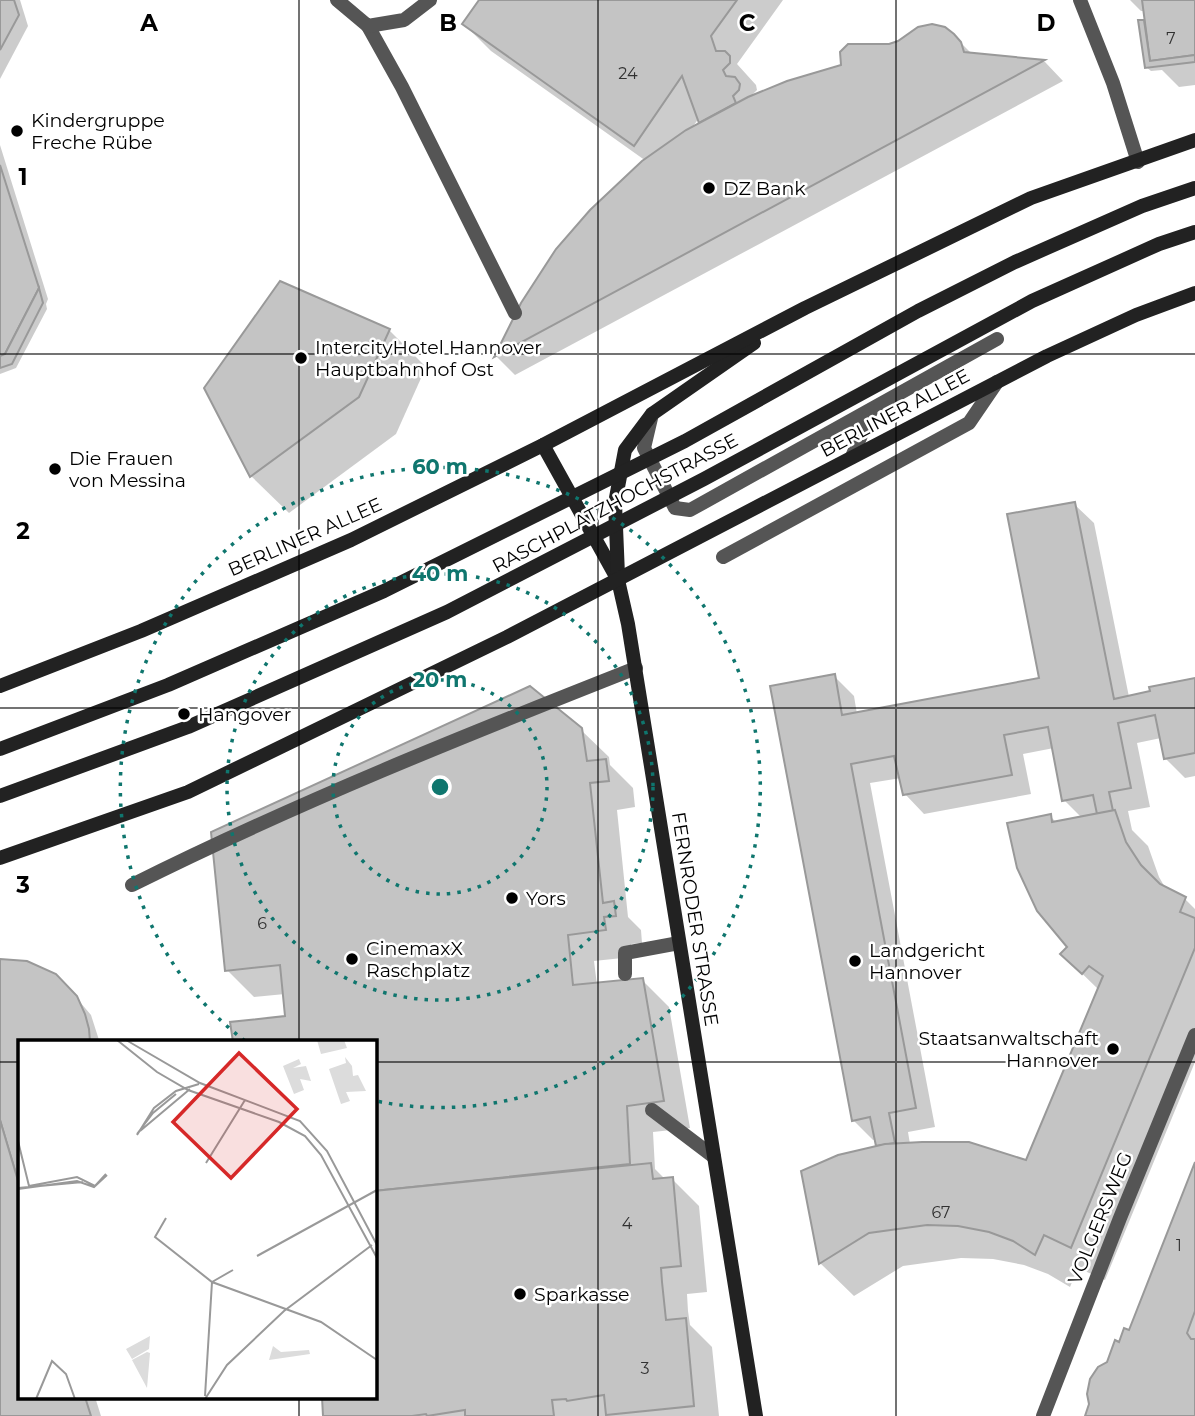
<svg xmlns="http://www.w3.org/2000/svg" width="1195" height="1416" viewBox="0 0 1195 1416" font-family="Montserrat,sans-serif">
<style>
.shadow{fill:#0003;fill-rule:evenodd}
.building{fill:#c4c4c4;stroke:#999;stroke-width:2}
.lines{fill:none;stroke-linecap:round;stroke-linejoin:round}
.lane{stroke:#555;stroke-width:14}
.street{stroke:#555;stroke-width:14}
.secondary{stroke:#222;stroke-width:14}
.secondary-bridge{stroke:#222;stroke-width:14}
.grid{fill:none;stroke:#000;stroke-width:2;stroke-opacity:0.55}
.ring{fill:none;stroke:#0f766e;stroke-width:3.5;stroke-dasharray:3.5 7}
.poi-dot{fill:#000;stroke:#fff;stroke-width:2.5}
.labels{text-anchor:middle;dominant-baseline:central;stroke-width:5;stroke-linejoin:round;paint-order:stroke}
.number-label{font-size:16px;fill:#313131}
.poi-label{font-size:19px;fill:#000;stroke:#fff;text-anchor:start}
.street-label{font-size:19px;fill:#000;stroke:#fff}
.inset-road{fill:none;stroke:#999;stroke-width:2}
.view{fill:#d62828;fill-opacity:0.15;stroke:#d62828;stroke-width:3.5}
.inset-edge{fill:none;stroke:#000;stroke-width:3.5}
.grid-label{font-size:23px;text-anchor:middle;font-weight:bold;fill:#000;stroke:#fff;stroke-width:5;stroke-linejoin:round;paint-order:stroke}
.centre{fill:#0f766e;stroke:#fff;stroke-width:3.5}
.ring-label{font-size:21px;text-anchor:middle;font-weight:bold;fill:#0f766e;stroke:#fff;stroke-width:5;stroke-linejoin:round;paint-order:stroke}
</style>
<rect width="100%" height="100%" fill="#fff"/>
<!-- shadow -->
<g class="shadow">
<polygon points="0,0 20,0 28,26 0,79"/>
<path d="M 481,0 L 783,0 L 737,64 L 756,85 L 757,90 L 749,98 L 843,67 L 889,46 L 953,35 L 973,55 L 1045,62 L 1063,81 L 515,375 L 496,356 L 512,323 L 646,161 L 491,51 L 464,24 ZM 699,118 L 701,124 L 691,129 Z"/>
<polygon points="1130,0 1195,0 1195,85 1179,87 1162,70 1151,71 1146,67 1144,22 1148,26 1146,11 1141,11"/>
<polygon points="0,145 48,299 46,304 47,309 16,368 0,374"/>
<polygon points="389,330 426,367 396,434 289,513 251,476"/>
<path d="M 1074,504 L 1094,523 L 1129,697 L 1195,679 L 1195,776 L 1185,778 L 1165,758 L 1161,738 L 1137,743 L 1150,807 L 1128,811 L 1132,830 L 1148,846 L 1159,877 L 1166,889 L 1185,899 L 1195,909 L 1195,1062 L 1105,1280 L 1078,1268 L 1070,1287 L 1048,1274 L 1024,1265 L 993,1259 L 961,1258 L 903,1266 L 854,1296 L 820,1263 L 880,1147 L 876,1139 L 873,1140 L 853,1120 L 834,676 L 854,696 L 857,714 L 1041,679 ZM 1054,748 L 1064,800 L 1082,818 L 1057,823 L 1050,816 L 1069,947 L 1062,954 L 1099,990 L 1027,1162 L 910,1144 L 908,1132 L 935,1127 L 870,783 L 901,778 L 905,794 L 924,814 L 1031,794 L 1023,754 Z"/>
<polygon points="581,730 609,757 610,765 633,788 635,807 617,810 628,917 641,930 642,943 631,944 632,957 594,961 597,985 642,980 669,1007 690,1128 653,1132 655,1169 666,1180 672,1179 699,1206 707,1292 687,1294 688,1311 690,1325 712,1347 719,1416 325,1416 323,1397 374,1397 374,1042 287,1018 285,994 254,997 227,970"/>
<polygon points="12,960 41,967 63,982 91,1015 99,1040 19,1042 19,1397 95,1397 101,1416 0,1416 0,961"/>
<polygon points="1195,1165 1195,1416 1087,1416 1108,1363 1130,1333"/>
</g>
<!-- building -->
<g class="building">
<polygon points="0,0 14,0 19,15 0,50"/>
<polygon points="479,0 737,0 711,36 716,51 725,51 730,56 730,63 723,70 726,76 735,77 740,84 739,90 733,96 736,103 699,123 682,76 634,146 462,24"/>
<polygon points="1142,0 1195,0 1195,55 1150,61"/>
<polygon points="1138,20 1144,20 1150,61 1195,55 1195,62 1145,68"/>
<polygon points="932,24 945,27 954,34 961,42 964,52 1045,60 494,357 521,303 556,249 590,210 642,161 686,130 748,97 787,81 841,65 840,52 848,44 889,44 898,41 918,27"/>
<polygon points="0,165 39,288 5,354 0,356"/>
<polygon points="280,281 390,329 359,397 250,477 204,388"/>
<polygon points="39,288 43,303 12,364 0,368 0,356 5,354"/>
<polygon points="1075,502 1114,699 1150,691 1149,687 1195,678 1195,753 1164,759 1155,715 1118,723 1131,788 1109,792 1113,811 1097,814 1093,795 1062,801 1048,727 1004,735 1012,775 903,795 894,756 851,764 916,1108 889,1113 895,1143 876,1146 870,1117 852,1121 770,686 835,674 842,715 1039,678 1007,514"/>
<polygon points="530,686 582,728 587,761 606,759 609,781 590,783 603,903 614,901 616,916 604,917 606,930 568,935 573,985 643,978 664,1101 627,1106 630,1164 374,1191 374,1042 233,1042 230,1022 285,1016 280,965 225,971 211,832"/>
<polygon points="1115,810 1126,842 1141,865 1160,884 1186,897 1180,912 1195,918 1195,948 1071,1248 1044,1235 1035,1255 1013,1241 989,1232 958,1226 927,1225 869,1233 819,1264 801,1171 838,1155 885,1144 922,1142 969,1142 1026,1160 1103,976 1089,966 1082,974 1060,954 1067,947 1037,911 1017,868 1007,823 1051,814 1052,822"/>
<polygon points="0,959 27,961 56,974 77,996 85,1014 89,1029 90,1042 19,1042 19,1184 0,1120"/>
<polygon points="0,1120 19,1184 19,1397 85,1397 91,1416 0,1416"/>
<polygon points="1195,1162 1195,1311 1187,1333 1191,1339 1195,1339 1195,1416 1085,1416 1089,1404 1087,1394 1090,1379 1098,1367 1107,1362 1115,1340 1119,1342 1124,1328 1129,1330"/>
<polygon points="651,1163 653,1179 673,1177 681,1266 661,1268 662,1282 666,1320 686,1318 694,1406 606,1415 604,1395 567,1401 566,1399 552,1400 554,1416 465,1416 465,1410 427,1416 426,1414 412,1416 323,1416 322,1397 374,1397 374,1191"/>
</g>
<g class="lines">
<!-- lane -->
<g class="lane">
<polyline points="1080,0 1113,83 1138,162"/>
<polyline points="368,26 402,87 515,313"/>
<polyline points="652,414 644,448 675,508 690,510 997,339"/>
<polyline points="852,457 871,411"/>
<polyline points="723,557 969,423 997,382"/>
<path d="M 132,885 C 296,803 466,735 636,668"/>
<polyline points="625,974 625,953 679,943"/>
<polyline points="652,1110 714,1157"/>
</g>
<!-- street -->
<g class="street">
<polyline points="337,0 368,26 404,20 430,0"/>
<polyline points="1043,1416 1120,1218 1195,1035"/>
</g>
<!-- secondary -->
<g class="secondary">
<polyline points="543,445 618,580 628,624 756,1416"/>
<polyline points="618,575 615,503 625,450 652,414 754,343"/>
<polyline points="0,686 141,631 351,540 543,445 805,308 1031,198 1195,140"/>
<polyline points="0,858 188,792 507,637 1047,356 1136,315 1195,293"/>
</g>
<!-- secondary-bridge -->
<g class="secondary-bridge">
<polyline points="0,749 168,685 384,591 685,441 918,311 1015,262 1142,206 1195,188"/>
<polyline points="0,796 188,727 447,612 704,479 1032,301 1159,244 1195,232"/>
</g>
</g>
<!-- grid -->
<path class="grid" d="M 299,0 L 299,1042M 598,0 L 598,1416M 896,0 L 896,1416M 0,354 L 1195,354M 0,708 L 1195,708M 0,1062 L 19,1062M 374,1062 L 1195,1062M 299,1397 L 299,1416"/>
<!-- distance rings -->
<g class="ring">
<circle cx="440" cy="787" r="107"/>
<circle cx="440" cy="787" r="213"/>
<path d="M245 1041A320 320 0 1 1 376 1101"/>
</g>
<!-- markers -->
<g class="poi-dot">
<circle cx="17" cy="131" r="7"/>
<circle cx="709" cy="188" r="7"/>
<circle cx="301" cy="358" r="7"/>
<circle cx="55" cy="469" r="7"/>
<circle cx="184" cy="714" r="7"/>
<circle cx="512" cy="898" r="7"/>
<circle cx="352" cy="959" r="7"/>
<circle cx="855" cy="961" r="7"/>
<circle cx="1113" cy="1049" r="7"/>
<circle cx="520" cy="1294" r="7"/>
</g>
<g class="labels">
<!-- number labels -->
<g class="number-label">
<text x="1171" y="38">7</text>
<text x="628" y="73">24</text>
<text x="262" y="923">6</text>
<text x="941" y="1212">67</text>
<text x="627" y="1223">4</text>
<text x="1179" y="1245">1</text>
<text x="645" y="1368">3</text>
</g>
<!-- poi labels -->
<g class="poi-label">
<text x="31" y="120">Kindergruppe<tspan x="31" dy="22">Freche Rübe</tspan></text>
<text x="723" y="188">DZ Bank</text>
<text x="315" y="347">IntercityHotel Hannover<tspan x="315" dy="22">Hauptbahnhof Ost</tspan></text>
<text x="69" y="458">Die Frauen<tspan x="69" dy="22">von Messina</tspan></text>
<text x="198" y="714">Hangover</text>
<text x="526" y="898">Yors</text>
<text x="366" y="948">CinemaxX<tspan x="366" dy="22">Raschplatz</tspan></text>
<text x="869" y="950">Landgericht<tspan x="869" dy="22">Hannover</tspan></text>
<text x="1099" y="1038" text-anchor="end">Staatsanwaltschaft<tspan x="1099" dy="22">Hannover</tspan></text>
<text x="534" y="1294">Sparkasse</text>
</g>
<!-- street labels -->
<g class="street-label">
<text transform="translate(895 413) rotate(-28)">BERLINER ALLEE</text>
<text transform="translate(615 503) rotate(-28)">RASCHPLATZHOCHSTRASSE</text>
<text transform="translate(305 537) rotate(-24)">BERLINER ALLEE</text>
<text transform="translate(695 919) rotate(81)">FERNRODER STRASSE</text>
<text transform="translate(1100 1218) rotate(-68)">VOLGERSWEG</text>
</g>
</g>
<!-- overview -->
<g transform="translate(18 1040)">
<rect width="359" height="359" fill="#fff"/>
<path d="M 299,0 L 326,0 L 329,8 L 303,14 ZM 327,17 L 334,26 L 335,36 L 340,35 L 348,51 L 328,52 L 332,61 L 323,64 L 311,29 L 328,23 ZM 281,19 L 283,24 L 275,28 L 288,26 L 293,41 L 282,39 L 286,50 L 276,54 L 265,26 ZM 132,296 L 131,309 L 114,319 L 108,309 ZM 255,306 L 263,312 L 291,310 L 292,314 L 251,320 ZM 129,312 L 132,313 L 129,348 L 114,320 Z" fill="#dcdcdc"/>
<path class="inset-road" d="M 99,0 L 139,32 L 170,50 L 261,82 L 287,96 L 303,115 L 359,218M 108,0 L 182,43 L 282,81 L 309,111 L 359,205M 122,91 L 172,49M 119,94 L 135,73 L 158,54M 119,95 L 136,68 L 158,51 L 181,44M 0,101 L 11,146M 188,123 L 227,60M 11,146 L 59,137 L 77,146 L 88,134M 0,148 L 65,142M 0,149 L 59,141 L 76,147 L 89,135M 148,178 L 137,197 L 194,242 L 303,282 L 359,320M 239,216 L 359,150M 194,242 L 215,230M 187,356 L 194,242M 18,359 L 34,321 L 48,334 L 57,359M 187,359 L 209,325 L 266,271 L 354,205"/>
<path class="view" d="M 221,13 L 279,69 L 213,138 L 155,82 Z"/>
<rect width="359" height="359" class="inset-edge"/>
</g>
<g class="grid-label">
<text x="149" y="31">A</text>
<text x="448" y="31">B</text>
<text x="747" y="31">C</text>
<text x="1046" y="31">D</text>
<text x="23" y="185">1</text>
<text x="23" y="539">2</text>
<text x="23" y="893">3</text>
</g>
<circle cx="440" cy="787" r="10" class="centre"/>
<g class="ring-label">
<text x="440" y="474">60 m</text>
<text x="440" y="581">40 m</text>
<text x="440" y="687">20 m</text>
</g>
</svg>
